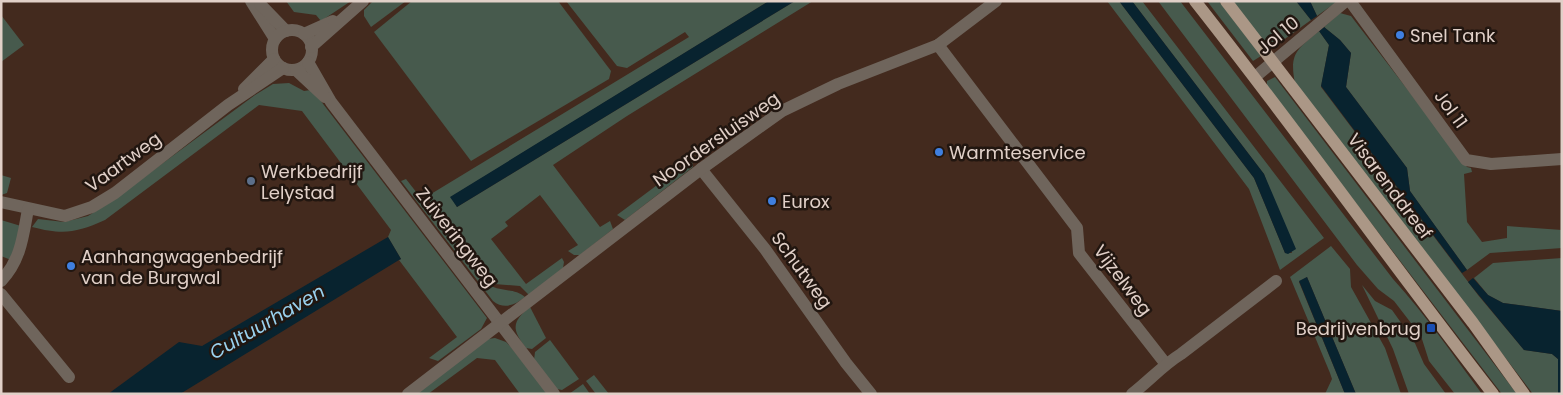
<svg xmlns="http://www.w3.org/2000/svg" width="1563" height="395" viewBox="0 0 1563 395" font-family="Poppins,sans-serif">
<style>
.green{fill:#475a4d}
.water{fill:#08232f}
.lines{fill:none;stroke-linecap:round;stroke-linejoin:round}
.minor{stroke:#6f655c;stroke-width:12}
.major{stroke:#ab9786;stroke-width:12}
.shop-dot{fill:#3f7fe0;stroke:#211610;stroke-width:2}
.service-dot{fill:#5c6f8a;stroke:#211610;stroke-width:2}
.transit-dot{fill:#1a4fb4;stroke:#211610;stroke-width:2}
.labels{text-anchor:middle;dominant-baseline:central;stroke-width:5;stroke-linejoin:round;paint-order:stroke}
.street-label{font-size:18px;fill:#e1d0c8;stroke:#211610}
.poi-label{font-size:18px;fill:#e1d0c8;stroke:#211610;text-anchor:start}
.water-label{font-size:19px;font-style:italic;fill:#99d1ee;stroke:#211610}
</style>
<rect width="100%" height="100%" fill="#432a1e"/>
<!-- green -->
<g class="green">
<polygon points="286,1 351,1 321,21 316,15 294,12"/>
<polygon points="373,1 406,1 371,27 364,16 364,10"/>
<polygon points="412,1 558,1 611,71 609,79 471,161 374,32"/>
<polygon points="566,1 769,1 451,197 457,207 795,1 813,1 627,116 553,165 600,227 610,221 613,229 580,255 574,255 568,251 578,245 540,195 505,222 508,226 491,239 526,284 562,258 564,262 563,268 529,295 520,286 494,284 426,197 689,37 685,32 627,68 617,66"/>
<polygon points="1107,1 1119,1 1254,178 1285,253 1292,253 1264,174 1132,1 1142,1 1324,238 1280,270 1249,189"/>
<path d="M 1158,1 L 1180,1 L 1393,279 C 1426,315 1453,355 1482,394 L 1455,394 L 1429,361 L 1421,336 L 1394,301 L 1378,289 L 1357,265 Z"/>
<polygon points="1207,1 1219,1 1261,56 1253,61"/>
<polygon points="1232,1 1296,1 1311,20 1282,41 1264,43"/>
<polygon points="1310,1 1338,1 1317,16"/>
<polygon points="1340,13 1351,16 1467,167 1471,168 1472,172 1464,174 1467,222 1482,242 1507,238 1507,226 1562,230 1562,248 1490,253 1467,270 1410,191 1407,168 1346,87 1351,53 1340,40 1324,27"/>
<polygon points="1,15 24,45 1,62"/>
<path d="M 1319,31 L 1329,45 L 1321,87 L 1478,295 L 1524,350 L 1552,354 L 1558,359 L 1558,394 L 1533,394 L 1295,83 C 1289,54 1297,49 1319,31 Z"/>
<polygon points="1275,77 1517,394 1502,394 1267,87 1267,81"/>
<path d="M 289,83 L 304,91 L 311,90 L 317,96 L 487,318 L 481,329 L 438,361 L 429,358 L 457,337 L 399,260 L 401,259 L 388,237 L 391,230 L 302,111 L 259,105 L 105,220 C 76,233 63,235 32,227 L 38,219 L 64,222 L 88,216 L 113,200 L 255,95 L 273,84 Z"/>
<polygon points="692,159 693,167 625,220 617,215"/>
<polygon points="1,175 11,178 7,193 1,195"/>
<path d="M 406,179 L 489,285 C 501,292 515,288 525,297 C 515,305 504,310 493,301 L 401,181 Z"/>
<polygon points="1,220 21,226 11,260 1,256"/>
<polygon points="1331,246 1350,269 1351,287 1385,348 1401,394 1356,394 1307,277 1299,282 1345,394 1325,394 1332,379 1330,373 1290,277"/>
<polygon points="1562,258 1562,311 1503,303 1488,295 1474,278 1493,263"/>
<polygon points="1362,285 1375,301 1392,310 1414,341 1424,364 1446,394 1409,394 1393,349"/>
<path d="M 530,307 L 546,338 L 532,349 L 526,348 C 512,330 511,322 530,307 Z"/>
<polygon points="495,338 506,342 511,347 548,394 520,394 495,360 477,358 428,394 414,394 488,339"/>
<polygon points="550,340 579,379 562,390 557,389 534,360 535,352"/>
<polygon points="594,375 609,394 596,394 586,381"/>
<polygon points="583,384 590,394 569,394"/>
</g>
<!-- water -->
<g class="water">
<polygon points="769,1 795,1 457,207 450,197"/>
<polygon points="1119,1 1132,1 1264,174 1296,249 1288,254 1285,253 1254,178"/>
<polygon points="1296,1 1310,1 1317,16 1311,20"/>
<polygon points="1324,27 1340,40 1351,53 1346,87 1407,168 1410,191 1467,270 1462,273 1321,86 1329,45 1319,31"/>
<polygon points="388,237 401,259 399,260 180,394 108,394 179,342 202,346"/>
<polygon points="1307,277 1356,394 1345,394 1299,281"/>
<polygon points="1473,278 1488,295 1503,303 1562,311 1562,394 1558,394 1558,359 1552,354 1524,350 1468,282"/>
</g>
<g class="lines">
<!-- minor -->
<g class="minor">
<polyline points="251,1 275,39"/>
<polyline points="1350,1 1466,160 1491,164 1562,159"/>
<polyline points="260,4 286,31"/>
<circle cx="292" cy="50" r="20"/>
<polyline points="304,34 333,21"/>
<polyline points="938,45 1077,228 1079,253 1165,363"/>
<polyline points="311,47 363,1"/>
<polyline points="308,62 331,102 554,394"/>
<polyline points="296,70 325,97"/>
<polyline points="1255,77 1346,1"/>
<polyline points="244,89 274,59"/>
<polyline points="701,169 765,249 846,363 871,394"/>
<polyline points="1,202 65,216 92,207 115,193 228,105 283,68"/>
<path d="M 1,281 C 21,260 23,236 28,209"/>
<polyline points="1,294 69,377"/>
<polyline points="408,394 701,169 782,111 838,84 938,45 996,1"/>
<path d="M 1132,394 C 1149,381 1163,365 1181,354 L 1276,281"/>
</g>
<!-- major -->
<g class="major">
<path d="M 1195,1 C 1297,130 1392,264 1493,394"/>
<polyline points="1226,1 1473,323 1524,394"/>
</g>
</g>
<!-- markers -->
<g class="shop-dot">
<circle cx="1400" cy="35" r="5"/>
<circle cx="939" cy="152" r="5"/>
<circle cx="772" cy="201" r="5"/>
<circle cx="71" cy="266" r="5"/>
</g>
<circle class="service-dot" cx="251" cy="181" r="5"/>
<rect class="transit-dot" x="1426" y="323" width="10" height="10" rx="2.5"/>
<g class="labels">
<!-- street labels -->
<g class="street-label">
<text transform="translate(1278 35) rotate(-40)">Jol 10</text>
<text transform="translate(1451 109) rotate(54)">Jol 11</text>
<text transform="translate(716 139) rotate(-35)">Noordersluisweg</text>
<text transform="translate(123 162) rotate(-36)">Vaartweg</text>
<text transform="translate(1390 186) rotate(53)">Visarenddreef</text>
<text transform="translate(457 237) rotate(52)">Zuiveringweg</text>
<text transform="translate(802 270) rotate(54)">Schutweg</text>
<text transform="translate(1123 280) rotate(53)">Vijzelweg</text>
</g>
<!-- poi labels -->
<g class="poi-label">
<text x="1410" y="35">Snel Tank</text>
<text x="949" y="152">Warmteservice</text>
<text x="261" y="171">Werkbedrijf<tspan x="261" dy="21">Lelystad</tspan></text>
<text x="782" y="201">Eurox</text>
<text x="81" y="256">Aanhangwagenbedrijf<tspan x="81" dy="21">van de Burgwal</tspan></text>
<text x="1421" y="328" text-anchor="end">Bedrijvenbrug</text>
</g>
<!-- water labels -->
<g class="water-label">
<text transform="translate(267 322) rotate(-30)">Cultuurhaven</text>
</g>
</g>
<!-- border -->
<rect width="1563" height="395" fill="none" stroke="#e1d0c8" stroke-width="5"/>
</svg>
